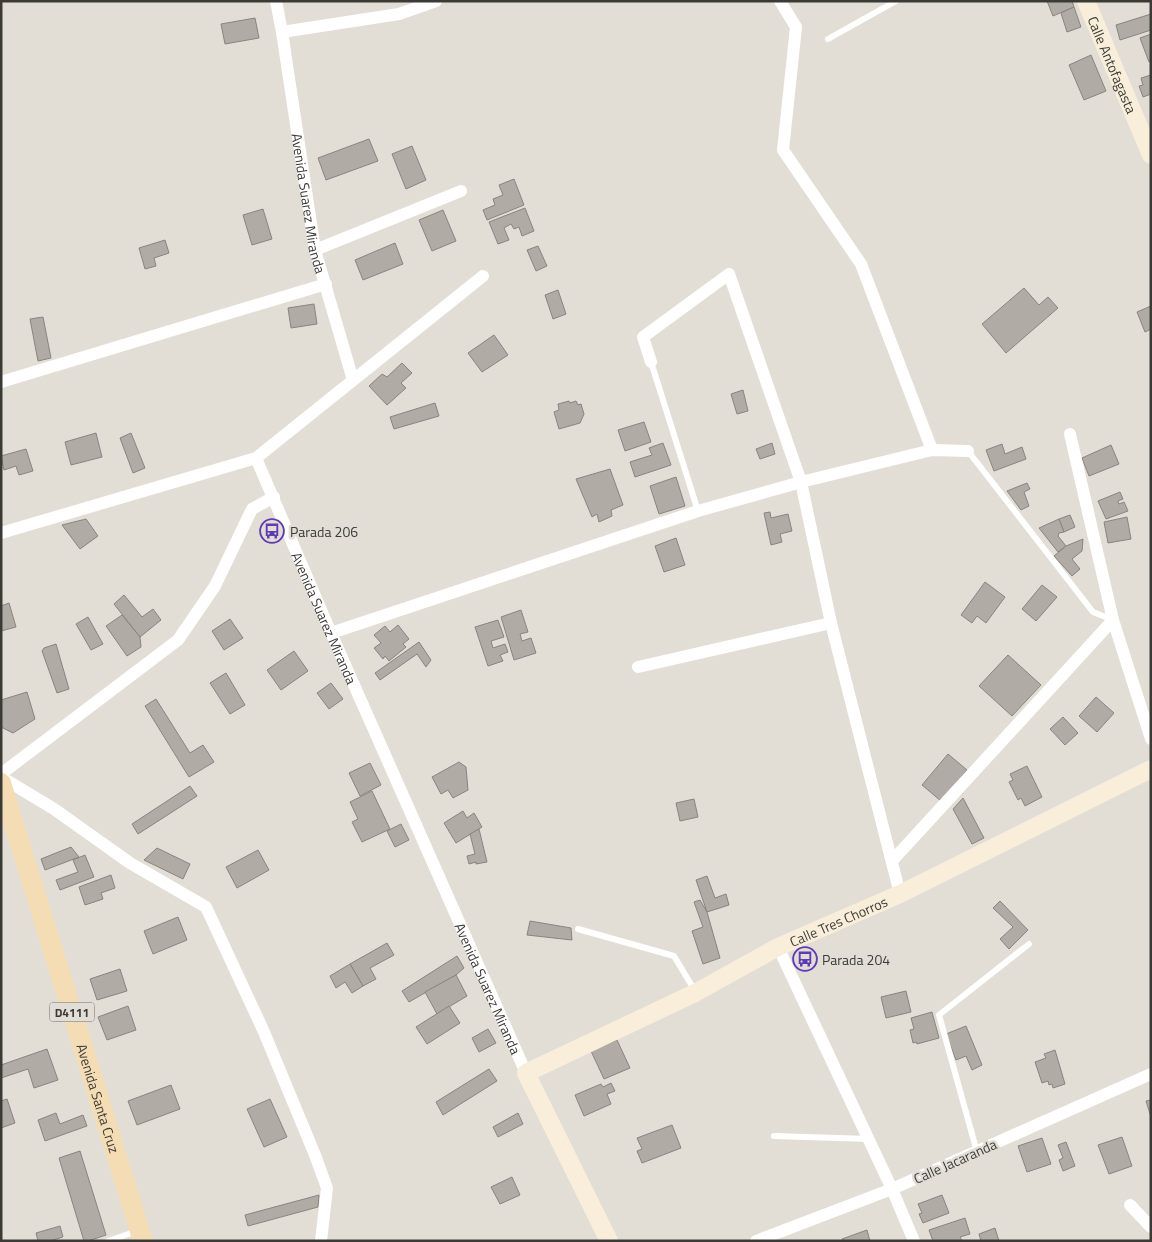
<svg xmlns="http://www.w3.org/2000/svg" width="1152" height="1242" viewBox="0 0 1152 1242" font-family="'Titillium Web',sans-serif">
<style>
.building{fill:#b0aca5;stroke:#89857e}
.lines{fill:none;stroke-linecap:round;stroke-linejoin:round}
.service{stroke:#fff;stroke-width:6}
.minor{stroke:#fff;stroke-width:12}
.secondary{stroke:#f9eeda;stroke-width:18}
.primary{stroke:#f4ddb5;stroke-width:20}
.labels{text-anchor:middle;dominant-baseline:central;stroke-width:5;stroke-linejoin:round;paint-order:stroke}
.shield{fill:#e2ded6;stroke:#6e6b67;stroke-width:1}
.shield-label{font-size:12px;font-weight:bold;fill:#3c3a37}
.street-label{font-size:14px;fill:#3c3a37;stroke:#e2ded6}
.poi-label{font-size:14px;fill:#3c3a37;stroke:#e2ded6;text-anchor:start}
</style>
<rect width="100%" height="100%" fill="#e2ded6"/>
<!-- building -->
<g class="building">
<polygon points="1047,1 1072,1 1074,7 1053,16"/>
<polygon points="1074,7 1081,27 1067,32 1061,13"/>
<polygon points="1151,14 1151,30 1120,40 1116,25"/>
<polygon points="255,18 259,38 225,44 221,24"/>
<polygon points="1151,34 1151,61 1149,62 1140,38"/>
<polygon points="1091,55 1106,91 1084,100 1069,65"/>
<polygon points="1151,75 1151,94 1143,97 1139,86 1143,85 1141,78"/>
<polygon points="369,139 378,161 326,180 318,158"/>
<polygon points="412,146 426,180 406,189 392,154"/>
<polygon points="514,179 524,205 487,220 483,210 495,205 493,199 503,195 499,185"/>
<polygon points="525,208 534,231 522,236 519,227 514,229 511,224 504,228 509,240 498,244 489,222"/>
<polygon points="263,209 272,239 252,245 243,215"/>
<polygon points="443,210 456,241 432,251 419,220"/>
<polygon points="165,240 169,253 154,258 156,266 145,269 139,248"/>
<polygon points="395,243 403,264 363,280 355,260"/>
<polygon points="538,246 547,266 536,271 527,250"/>
<polygon points="1024,288 1039,305 1048,297 1058,308 1006,353 982,324"/>
<polygon points="558,290 566,314 553,319 545,295"/>
<polygon points="314,304 317,324 291,328 288,308"/>
<polygon points="1151,306 1151,329 1145,332 1137,312"/>
<polygon points="43,317 51,358 38,361 30,319"/>
<polygon points="494,335 508,355 482,372 468,353"/>
<polygon points="402,363 412,373 401,383 406,388 387,405 369,386 382,374 387,377"/>
<polygon points="743,390 748,411 737,414 731,394"/>
<polygon points="569,401 570,403 576,401 578,405 581,404 584,414 580,423 559,429 554,412 559,410 558,404"/>
<polygon points="435,403 439,416 394,429 390,417"/>
<polygon points="644,422 651,442 625,451 618,430"/>
<polygon points="96,433 102,457 71,465 65,442"/>
<polygon points="131,433 145,468 133,473 120,438"/>
<polygon points="663,443 671,465 635,477 630,462 652,455 649,448"/>
<polygon points="772,443 775,454 760,459 756,449"/>
<polygon points="1002,444 1005,454 1022,447 1026,459 994,471 986,450"/>
<polygon points="1111,445 1119,464 1089,476 1082,458"/>
<polygon points="26,449 33,471 19,475 16,466 4,470 1,456"/>
<polygon points="610,469 623,505 611,510 612,516 599,522 597,514 592,517 576,479"/>
<polygon points="676,477 685,506 659,514 650,486"/>
<polygon points="1027,483 1030,489 1024,492 1029,506 1021,510 1007,491"/>
<polygon points="1120,492 1123,499 1118,501 1119,504 1124,502 1128,511 1106,519 1098,501"/>
<polygon points="770,512 771,518 788,514 792,531 780,534 782,542 771,545 764,513"/>
<polygon points="1070,515 1075,527 1064,532 1059,519"/>
<polygon points="1127,517 1131,539 1108,543 1104,522"/>
<polygon points="86,519 98,536 80,549 62,525"/>
<polygon points="1059,519 1064,532 1059,533 1058,536 1066,546 1058,552 1039,528"/>
<polygon points="676,538 685,565 664,572 655,546"/>
<polygon points="1083,539 1082,551 1072,559 1080,569 1072,576 1054,556 1066,546"/>
<polygon points="985,582 1005,597 986,623 977,616 972,623 961,615"/>
<polygon points="1042,585 1057,597 1036,621 1022,609"/>
<polygon points="124,595 142,617 153,609 161,620 140,637 114,604"/>
<polygon points="9,603 16,627 1,631 1,606"/>
<polygon points="521,610 528,632 520,634 522,641 531,638 536,653 514,660 501,617"/>
<polygon points="122,615 140,637 141,647 127,656 106,626"/>
<polygon points="88,617 103,644 91,650 76,624"/>
<polygon points="230,619 243,638 224,650 212,631"/>
<polygon points="498,620 504,637 491,641 493,648 505,644 508,652 500,655 503,661 488,666 475,627"/>
<polygon points="398,625 409,639 403,644 406,647 389,661 385,656 383,659 374,648 381,643 374,635 385,626 390,632"/>
<polygon points="419,642 431,660 426,667 417,654 380,680 375,673"/>
<polygon points="56,644 69,689 57,693 42,651 44,648"/>
<polygon points="294,651 308,671 281,690 267,670"/>
<polygon points="1008,655 1041,685 1012,716 979,686"/>
<polygon points="226,673 245,705 230,714 210,683"/>
<polygon points="331,683 343,699 329,709 317,693"/>
<polygon points="27,692 35,719 13,733 1,727 1,700"/>
<polygon points="1096,697 1114,713 1097,732 1079,716"/>
<polygon points="156,699 190,753 203,745 214,762 189,777 145,706"/>
<polygon points="1063,717 1078,733 1065,745 1050,729"/>
<polygon points="948,754 967,770 941,801 922,785"/>
<polygon points="459,762 466,767 468,790 453,798 448,790 441,794 432,777"/>
<polygon points="370,763 381,785 360,796 349,773"/>
<polygon points="1027,766 1042,797 1025,806 1021,798 1018,800 1009,782 1013,780 1010,774"/>
<polygon points="190,786 197,796 138,834 132,824"/>
<polygon points="372,791 390,829 362,842 352,822 358,819 350,802"/>
<polygon points="963,798 984,838 972,844 953,809"/>
<polygon points="694,799 698,817 680,821 676,803"/>
<polygon points="463,811 467,818 474,813 482,827 456,843 444,823"/>
<polygon points="401,824 409,840 395,847 387,831"/>
<polygon points="479,829 487,862 476,864 476,862 469,864 467,856 475,854 470,834"/>
<polygon points="71,847 79,857 45,870 41,859"/>
<polygon points="157,848 190,864 183,879 144,860"/>
<polygon points="258,850 269,870 237,888 226,867"/>
<polygon points="85,855 94,877 60,890 56,880 78,872 73,860"/>
<polygon points="111,875 115,888 101,893 103,899 85,905 79,887"/>
<polygon points="707,876 715,898 726,894 729,905 707,912 696,880"/>
<polygon points="700,900 707,912 720,958 703,964 692,931 703,927 694,902"/>
<polygon points="1000,901 1028,930 1009,949 1000,939 1013,927 993,908"/>
<polygon points="178,917 187,940 153,954 144,931"/>
<polygon points="530,921 571,928 572,940 527,935"/>
<polygon points="387,943 394,955 370,968 376,979 363,986 350,964"/>
<polygon points="457,956 464,968 456,975 409,1002 402,991"/>
<polygon points="350,964 363,986 352,993 345,982 336,988 330,976"/>
<polygon points="120,969 127,991 97,1000 90,979"/>
<polygon points="456,975 467,996 437,1014 425,992"/>
<polygon points="906,991 911,1012 886,1018 881,997"/>
<polygon points="128,1006 136,1030 107,1040 98,1017"/>
<polygon points="449,1006 460,1023 427,1044 416,1027"/>
<polygon points="932,1012 939,1038 917,1044 916,1042 913,1043 910,1030 914,1029 911,1018"/>
<polygon points="966,1026 982,1065 972,1070 966,1056 956,1060 946,1034"/>
<polygon points="488,1029 496,1043 479,1052 472,1038"/>
<polygon points="617,1040 630,1068 604,1079 591,1051"/>
<polygon points="47,1049 58,1080 34,1088 28,1069 1,1078 1,1065"/>
<polygon points="1055,1050 1065,1084 1053,1088 1052,1084 1049,1085 1048,1081 1042,1083 1035,1062 1046,1058 1044,1054"/>
<polygon points="489,1069 497,1081 443,1115 436,1102"/>
<polygon points="611,1083 615,1091 607,1094 611,1104 584,1116 575,1095 601,1084 603,1087"/>
<polygon points="171,1085 180,1109 137,1125 128,1101"/>
<polygon points="7,1099 15,1123 1,1128 1,1101"/>
<polygon points="270,1099 287,1137 264,1147 247,1109"/>
<polygon points="1151,1100 1151,1117 1146,1101"/>
<polygon points="56,1113 60,1124 83,1115 87,1126 45,1141 38,1120"/>
<polygon points="518,1113 523,1124 498,1137 493,1127"/>
<polygon points="672,1125 681,1148 642,1163 637,1151 642,1149 637,1138"/>
<polygon points="1122,1137 1132,1166 1109,1174 1098,1145"/>
<polygon points="1042,1138 1051,1164 1027,1172 1018,1146"/>
<polygon points="1066,1142 1075,1166 1063,1171 1059,1160 1063,1158 1058,1145"/>
<polygon points="80,1151 106,1235 88,1241 84,1241 59,1158"/>
<polygon points="512,1177 520,1195 500,1204 491,1187"/>
<polygon points="319,1195 318,1207 248,1226 245,1215"/>
<polygon points="942,1195 949,1213 923,1223 919,1214 922,1213 918,1204"/>
<polygon points="965,1218 970,1234 960,1237 962,1241 933,1241 929,1230"/>
<polygon points="60,1226 63,1237 50,1241 38,1241 36,1233"/>
<polygon points="995,1228 999,1241 981,1241 979,1234"/>
<polygon points="867,1230 870,1241 843,1241 842,1239"/>
</g>
<g class="lines">
<!-- service -->
<g class="service">
<polyline points="828,39 896,1"/>
<polyline points="651,362 698,511"/>
<polyline points="968,451 1093,612 1113,620"/>
<polyline points="578,929 674,956 695,991"/>
<polyline points="774,1136 869,1139"/>
<polyline points="977,1152 939,1015 1029,944"/>
<polyline points="108,1241 137,1231"/>
</g>
<!-- minor -->
<g class="minor">
<path id="s1" d="M 276,1 L 282,32 L 315,250 L 353,380"/>
<polyline points="780,1 796,27 783,150 861,264 932,450"/>
<polyline points="282,32 399,14 436,1"/>
<polyline points="315,250 461,191"/>
<polyline points="651,362 643,337 729,274 801,482 831,623 900,894"/>
<polyline points="1,382 326,284"/>
<polyline points="1070,434 1113,620 1151,739"/>
<path id="s2" d="M 256,458 L 331,633 L 526,1073"/>
<polyline points="1,533 256,458 483,276"/>
<polyline points="331,633 698,511 801,482 932,450 968,451"/>
<polyline points="638,667 831,623"/>
<polyline points="1,774 178,640 215,586 252,509 274,497"/>
<polyline points="1,777 54,809 130,863 206,907 264,1032 315,1155 327,1188 321,1241"/>
<polyline points="892,861 1113,620"/>
<polyline points="778,947 892,1189 914,1241"/>
<polyline points="1130,1205 1151,1227"/>
<polyline points="756,1241 892,1189 1151,1074"/>
</g>
<!-- secondary -->
<g class="secondary">
<path id="s3" d="M 1086,1 L 1151,155"/>
<path id="s4" d="M 609,1241 L 526,1073 L 695,993 L 778,947 L 900,894 L 1151,769"/>
</g>
<!-- primary -->
<path class="primary" id="s5" d="M 1,783 L 143,1241"/>
</g>
<!-- icons -->
<defs>
<g id="bus-ring" transform="scale(1.25)"><circle r="9.5" fill="#e2ded6" stroke="#5f3cb4" stroke-width="1.5"/><path d="M-5-6H5V4H4V6H2V4H-2V6H-4V4H-5ZM-3.5-4V0h7V-4ZM-3.5 1.2v1.5H-2V1.2ZM2 1.2v1.5H3.5V1.2Z" fill="#5f3cb4"/></g>
</defs>
<g fill-rule="evenodd">
<use href="#bus-ring" x="272" y="531"/>
<use href="#bus-ring" x="805" y="959"/>
</g>
<g class="labels">
<!-- shield labels -->
<rect class="shield" x="49.5" y="1002.5" width="45" height="19" rx="4"/>
<g class="shield-label">
<text x="72" y="1012">D4111</text>
</g>
<!-- street labels -->
<g class="street-label">
<text stroke="none"><textPath href="#s3" startOffset="69">Calle Antofagasta</textPath></text>
<text stroke="none"><textPath href="#s1" startOffset="205">Avenida Suarez Miranda</textPath></text>
<text stroke="none"><textPath href="#s2" startOffset="174">Avenida Suarez Miranda</textPath></text>
<text stroke="none"><textPath href="#s4" startOffset="535">Calle Tres Chorros</textPath></text>
<text stroke="none"><textPath href="#s2" startOffset="579">Avenida Suarez Miranda</textPath></text>
<text stroke="none"><textPath href="#s5" startOffset="330">Avenida Santa Cruz</textPath></text>
<text transform="translate(955 1161) rotate(-24)">Calle Jacaranda</text>
</g>
<!-- poi labels -->
<g class="poi-label">
<text x="290" y="531">Parada 206</text>
<text x="822" y="959">Parada 204</text>
</g>
</g>
<!-- border -->
<rect width="1152" height="1242" fill="none" stroke="#3c3a37" stroke-width="5"/>
</svg>
